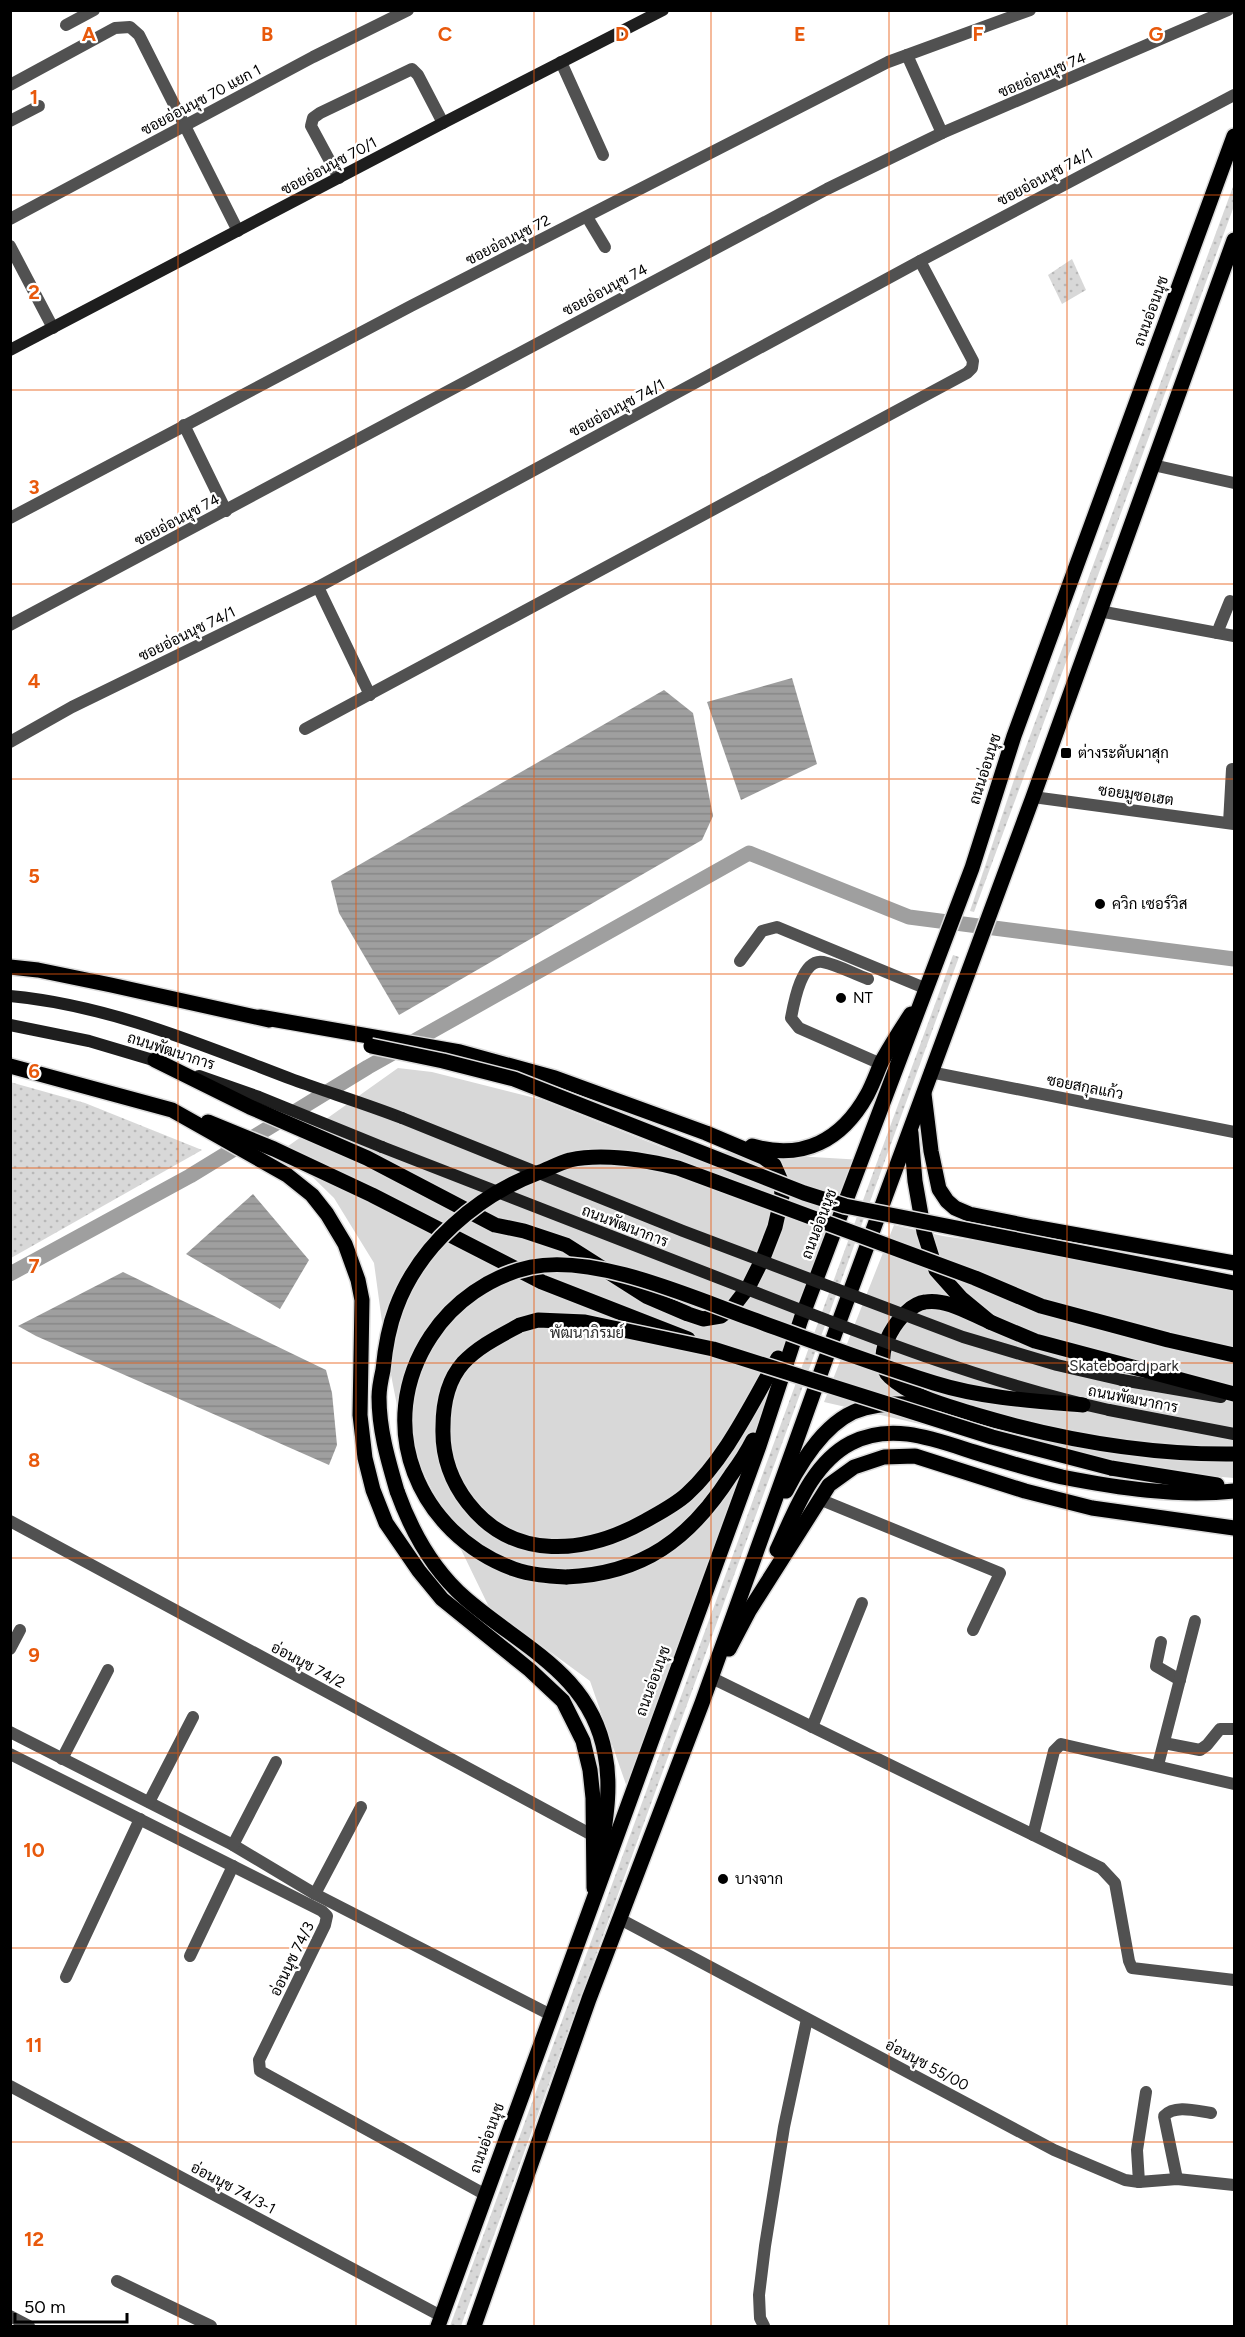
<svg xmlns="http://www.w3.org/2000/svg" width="1245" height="2337" viewBox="0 0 1245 2337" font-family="Figtree,Sarabun,sans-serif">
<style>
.grass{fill:url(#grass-dots)}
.park{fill:#d8d8d8}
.water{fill:url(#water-rules)}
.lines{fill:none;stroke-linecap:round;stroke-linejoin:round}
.canal{stroke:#9f9f9f;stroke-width:15}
.primary-casing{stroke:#dbdbdb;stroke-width:18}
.street{stroke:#515151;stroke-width:12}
.secondary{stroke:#1e1e1e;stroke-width:12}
.primary{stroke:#000;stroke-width:15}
.primary-bridge-casing{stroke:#dbdbdb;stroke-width:18;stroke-linecap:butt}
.secondary-bridge{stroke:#1e1e1e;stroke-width:12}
.primary-bridge{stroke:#000;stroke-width:15}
.grid{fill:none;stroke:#e8590c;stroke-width:1.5;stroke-opacity:0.55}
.poi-dot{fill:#000;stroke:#fff;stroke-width:2}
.labels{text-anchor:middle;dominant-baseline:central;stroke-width:4.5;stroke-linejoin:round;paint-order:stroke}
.street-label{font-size:15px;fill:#000;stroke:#fff}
.poi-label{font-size:15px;fill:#000;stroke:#fff;text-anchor:start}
.park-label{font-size:15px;fill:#2f2f2f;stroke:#fff}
.grid-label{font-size:20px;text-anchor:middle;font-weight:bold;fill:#e8590c;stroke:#fff;stroke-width:4.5;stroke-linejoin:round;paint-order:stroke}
</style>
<defs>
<pattern id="grass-dots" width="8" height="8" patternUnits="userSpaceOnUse" patternTransform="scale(1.5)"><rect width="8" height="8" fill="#d8d8d8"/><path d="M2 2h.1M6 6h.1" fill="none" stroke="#b8b8b8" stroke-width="1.8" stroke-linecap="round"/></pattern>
<pattern id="water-rules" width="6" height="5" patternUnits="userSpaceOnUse" patternTransform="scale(1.5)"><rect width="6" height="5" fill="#9f9f9f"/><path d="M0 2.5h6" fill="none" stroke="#878787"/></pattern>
</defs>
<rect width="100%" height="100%" fill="#fff"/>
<!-- grass -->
<g class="grass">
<polygon points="1234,184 1234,206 974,912 970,911 1017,771"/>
<polygon points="1072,259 1086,290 1062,304 1048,275"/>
<polygon points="953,955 959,957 461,2326 450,2326"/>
<polygon points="10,1082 85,1103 202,1150 11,1258"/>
</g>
<!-- park -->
<g class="park">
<polygon points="398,1068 432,1072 543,1100 664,1148 863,1160 630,1796 590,1681 489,1607 401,1426 385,1344 374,1263 334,1198 284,1149"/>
<polygon points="894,1225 943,1236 1234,1278 1234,1478 1111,1468 824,1402"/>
</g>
<!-- water -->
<g class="water">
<polygon points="792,678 817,764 741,800 707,702"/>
<polygon points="664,690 693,713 713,816 702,840 399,1015 339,913 331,881"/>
<polygon points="253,1194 309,1260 280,1309 186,1254"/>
<polygon points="123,1272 326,1370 332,1393 337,1445 329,1465 36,1336 18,1326"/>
</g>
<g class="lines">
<!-- canal -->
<polyline class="canal" points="10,1274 190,1176 368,1067 749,853 909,917 1234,959"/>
<!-- primary casing -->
<g class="primary-casing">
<g id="primary">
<polyline points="10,967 38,970 111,985 269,1020"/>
<polyline points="155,1060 250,1107 367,1158 495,1225 524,1231 566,1245 646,1296 688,1314 703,1319 721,1316 733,1307 749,1286 763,1258 775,1227 782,1196 781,1181 774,1165 763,1157 706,1133 555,1078 460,1052 260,1017"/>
<polyline points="10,1066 172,1110 287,1175 312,1195 327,1214 345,1244 358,1280 362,1300 360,1415 365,1458 373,1490 386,1523 419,1571 442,1599 530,1670 563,1701 583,1741 590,1770 593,1798 594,1888"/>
<polyline points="924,1094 931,1151 939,1189 947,1201 955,1208 969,1214 1033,1227 1234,1263"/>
<polyline points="208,1122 274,1149 372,1195 542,1282 688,1339"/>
<polyline points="911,1133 915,1181 924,1232 936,1270 961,1298 990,1322 1035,1341 1234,1394"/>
<path d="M 752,1146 C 803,1161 842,1140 867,1095 C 873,1084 877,1072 882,1061 C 891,1045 901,1029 911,1014"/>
<path d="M 990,1322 C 971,1314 946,1298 925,1302 C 901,1305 868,1357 890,1377 C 912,1397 945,1405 973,1414 C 1057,1439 1146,1455 1234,1454"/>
<path d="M 520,1325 C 500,1336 479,1346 463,1363 C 447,1381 443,1404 443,1427 C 442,1455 451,1481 468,1503 C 514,1562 586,1554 645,1521 C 659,1513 675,1505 687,1494 C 727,1457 751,1404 778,1358"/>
<polyline points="1111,1468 1217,1485"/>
<path d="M 397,1491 C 411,1530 433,1570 465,1598 C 520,1646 591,1674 605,1754 C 612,1789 605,1823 600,1858"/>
<path d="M 786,1491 C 802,1460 828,1417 865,1408 C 888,1402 912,1404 936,1404"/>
<path d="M 777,1550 C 795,1512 811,1464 851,1443 C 891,1422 934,1439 974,1452 C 1003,1461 1033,1470 1062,1477 C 1118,1488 1178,1497 1234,1491"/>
<path d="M 566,1577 C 643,1574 690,1539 731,1475 C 739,1464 747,1452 753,1440"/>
<polyline points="729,1649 749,1611 829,1485 854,1467 884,1457 915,1456 1025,1491 1092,1508 1234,1528"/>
<polyline points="438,2326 759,1446 801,1319 972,868 1014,736 1234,136"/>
<polyline points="474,2326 589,1999 702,1703 839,1322 1033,797 1234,240"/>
</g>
</g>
<!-- street -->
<g class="street">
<polyline points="66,25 94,10"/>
<polyline points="907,55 942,133"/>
<polyline points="561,62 603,155"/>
<polyline points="10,85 115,28 130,27 139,35 238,231"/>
<polyline points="10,121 39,106"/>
<polyline points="339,178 311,126 313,118 320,113 412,69 418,75 443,123"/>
<polyline points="587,217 605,247"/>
<polyline points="10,219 313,57 408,10"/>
<polyline points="10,246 53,328"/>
<polyline points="184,425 226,511"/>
<polyline points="1153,465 1234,483"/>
<polyline points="10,518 411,306 888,62 1030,10"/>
<polyline points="318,587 370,695"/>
<polyline points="1099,611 1234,636"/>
<polyline points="10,625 827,189 942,133 1228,10"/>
<polyline points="1217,633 1230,601"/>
<polyline points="305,729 967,373 972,368 973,361 920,261"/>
<polyline points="10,742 72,707 318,587 920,261 1234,95"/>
<polyline points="1033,797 1234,824"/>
<polyline points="1229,823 1232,769"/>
<polyline points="740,961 762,931 777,927 927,989"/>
<path d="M 868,979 C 854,974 838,965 823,962 C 802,958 794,1002 791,1018 L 799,1028 L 881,1064"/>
<polyline points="930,1072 1234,1132"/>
<polyline points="819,1499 1000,1573 973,1630"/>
<polyline points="10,1521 592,1835"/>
<polyline points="1161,1642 1156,1666 1180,1680"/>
<polyline points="10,1649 20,1630"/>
<polyline points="714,1679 1101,1868 1115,1883 1129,1961 1132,1968 1234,1980"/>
<polyline points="812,1727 862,1603"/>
<polyline points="10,1732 233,1845 315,1894 551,2015"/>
<polyline points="1164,1743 1200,1750 1207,1745 1220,1729 1234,1729"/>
<polyline points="10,1754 322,1911 327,1916 325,1925 259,2060 260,2071 486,2195"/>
<polyline points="62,1759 108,1670"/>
<polyline points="1158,1765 1195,1621"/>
<polyline points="149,1802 193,1717"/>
<polyline points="1033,1835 1054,1751 1061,1744 1234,1784"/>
<polyline points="233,1845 276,1762"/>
<polyline points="315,1894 361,1807"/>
<polyline points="620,1919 1054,2150 1125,2180 1139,2182 1177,2179 1234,2185"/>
<polyline points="190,1956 233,1866"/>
<polyline points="66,1977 140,1819"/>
<polyline points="10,2086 441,2316"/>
<path d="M 1177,2179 L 1164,2116 C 1175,2104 1197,2111 1211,2113"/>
<polyline points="1139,2182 1137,2150 1146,2092"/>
<polyline points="117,2281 211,2326"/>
<polyline points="10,2316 29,2326"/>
<polyline points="764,2326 760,2318 759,2295 765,2246 784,2127 807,2019"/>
</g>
<!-- secondary -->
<g class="secondary">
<polyline points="10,350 443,123 663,10"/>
<path d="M 10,996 C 109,1005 202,1045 294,1080 C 330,1093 366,1104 402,1118"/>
<polyline points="10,1025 89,1041 163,1063"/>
<polyline points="199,1076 259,1097 382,1147"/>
<polyline points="1122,1380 1221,1397"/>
<polyline points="1109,1410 1234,1434"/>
</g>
<!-- primary -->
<use href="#primary" class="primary"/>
<!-- primary-bridge casing -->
<g class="primary-bridge-casing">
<g id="primary-bridge">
<polyline points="371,1046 443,1061 514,1079 804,1193 845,1206 1234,1283"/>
<polyline points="520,1325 538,1320 585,1322 713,1349 992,1437 1111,1468"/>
<path d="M 397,1491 C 388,1460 379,1430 379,1397 C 379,1389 381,1379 383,1370 C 385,1349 388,1329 396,1308 C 419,1245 478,1195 540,1172 C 550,1168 560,1163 570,1160 C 602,1153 646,1160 678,1168 L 975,1278 L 1041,1306 L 1168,1340 L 1234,1355"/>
<path d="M 566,1577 C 549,1576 531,1575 514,1569 C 418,1534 372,1425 431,1336 C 453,1302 490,1276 531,1267 C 596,1254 691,1297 752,1319 C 812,1341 873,1364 934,1383 C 982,1398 1033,1401 1083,1405"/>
</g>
</g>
<!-- secondary-bridge -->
<g class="secondary-bridge">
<polyline points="402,1118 683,1231 963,1337 1057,1365 1122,1380"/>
<path d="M 382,1147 C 502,1194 622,1241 742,1287 C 862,1334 983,1382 1109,1410"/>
</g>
<!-- primary-bridge -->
<use href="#primary-bridge" class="primary-bridge"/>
</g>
<!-- grid -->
<path class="grid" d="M 178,10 L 178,2326M 356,10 L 356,2326M 534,10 L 534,2326M 711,10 L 711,2326M 889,10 L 889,2326M 1067,10 L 1067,2326M 10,195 L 1234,195M 10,390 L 1234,390M 10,584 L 1234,584M 10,779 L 1234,779M 10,974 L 1234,974M 10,1168 L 1234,1168M 10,1363 L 1234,1363M 10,1558 L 1234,1558M 10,1753 L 1234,1753M 10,1948 L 1234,1948M 10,2142 L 1234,2142"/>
<!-- markers -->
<g class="poi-dot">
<rect x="1060" y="747" width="12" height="12" rx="3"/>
<circle cx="1100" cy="904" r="6"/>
<circle cx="841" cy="998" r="6"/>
<circle cx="723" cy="1879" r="6"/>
</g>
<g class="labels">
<!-- street labels -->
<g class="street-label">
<text transform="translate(1042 75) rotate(-23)">ซอยอ่อนนุช 74</text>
<text transform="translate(201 100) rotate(-28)">ซอยอ่อนนุช 70 แยก 1</text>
<text transform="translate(329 166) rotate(-28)">ซอยอ่อนนุช 70/1</text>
<text transform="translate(1045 177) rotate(-28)">ซอยอ่อนนุช 74/1</text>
<text transform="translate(508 240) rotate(-27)">ซอยอ่อนนุช 72</text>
<text transform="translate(605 290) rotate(-28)">ซอยอ่อนนุช 74</text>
<text transform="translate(1151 311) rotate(-70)">ถนนอ่อนนุช</text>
<text transform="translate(617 408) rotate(-28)">ซอยอ่อนนุช 74/1</text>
<text transform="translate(177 520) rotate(-28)">ซอยอ่อนนุช 74</text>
<text transform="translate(187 634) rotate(-26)">ซอยอ่อนนุช 74/1</text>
<text transform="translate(985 769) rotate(-72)">ถนนอ่อนนุช</text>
<text transform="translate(1136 795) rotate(8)">ซอยมูซอเฮต</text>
<text transform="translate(171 1051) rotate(18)">ถนนพัฒนาการ</text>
<text transform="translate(1085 1087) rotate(11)">ซอยสกุลแก้ว</text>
<text transform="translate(819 1224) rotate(-69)">ถนนอ่อนนุช</text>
<text transform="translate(625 1226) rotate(21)">ถนนพัฒนาการ</text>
<text transform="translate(1133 1399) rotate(11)">ถนนพัฒนาการ</text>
<text transform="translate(308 1665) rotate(28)">อ่อนนุช 74/2</text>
<text transform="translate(653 1681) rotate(-70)">ถนนอ่อนนุช</text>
<text transform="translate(292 1959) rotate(-64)">อ่อนนุช 74/3</text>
<text transform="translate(927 2065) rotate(28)">อ่อนนุช 55/00</text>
<text transform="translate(487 2138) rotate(-70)">ถนนอ่อนนุช</text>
<text transform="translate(233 2188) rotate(28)">อ่อนนุช 74/3-1</text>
</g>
<!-- poi labels -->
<g class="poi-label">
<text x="1078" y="753">ต่างระดับผาสุก</text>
<text x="1112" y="904">ควิก เซอร์วิส</text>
<text x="853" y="998">NT</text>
<text x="735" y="1879">บางจาก</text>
</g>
<!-- park labels -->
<g class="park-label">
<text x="587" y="1333">พัฒนาภิรมย์</text>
<text x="1124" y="1366">Skateboard park</text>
</g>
</g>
<g class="grid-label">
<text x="89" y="41">A</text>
<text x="267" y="41">B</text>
<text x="445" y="41">C</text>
<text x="622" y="41">D</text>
<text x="800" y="41">E</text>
<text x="978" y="41">F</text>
<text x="1156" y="41">G</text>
<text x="34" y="104">1</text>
<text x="34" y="299">2</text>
<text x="34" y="494">3</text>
<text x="34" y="688">4</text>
<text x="34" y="883">5</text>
<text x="34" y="1078">6</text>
<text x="34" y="1273">7</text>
<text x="34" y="1467">8</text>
<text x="34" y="1662">9</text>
<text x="34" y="1857">10</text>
<text x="34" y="2052">11</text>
<text x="34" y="2246">12</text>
</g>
<!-- border -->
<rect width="1245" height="2337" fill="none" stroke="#000000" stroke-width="24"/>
<!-- scale -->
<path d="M15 2313v9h112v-9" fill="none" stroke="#000000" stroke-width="3"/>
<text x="24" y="2313" font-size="18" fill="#000000" stroke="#ffffff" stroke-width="4.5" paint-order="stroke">50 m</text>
</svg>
